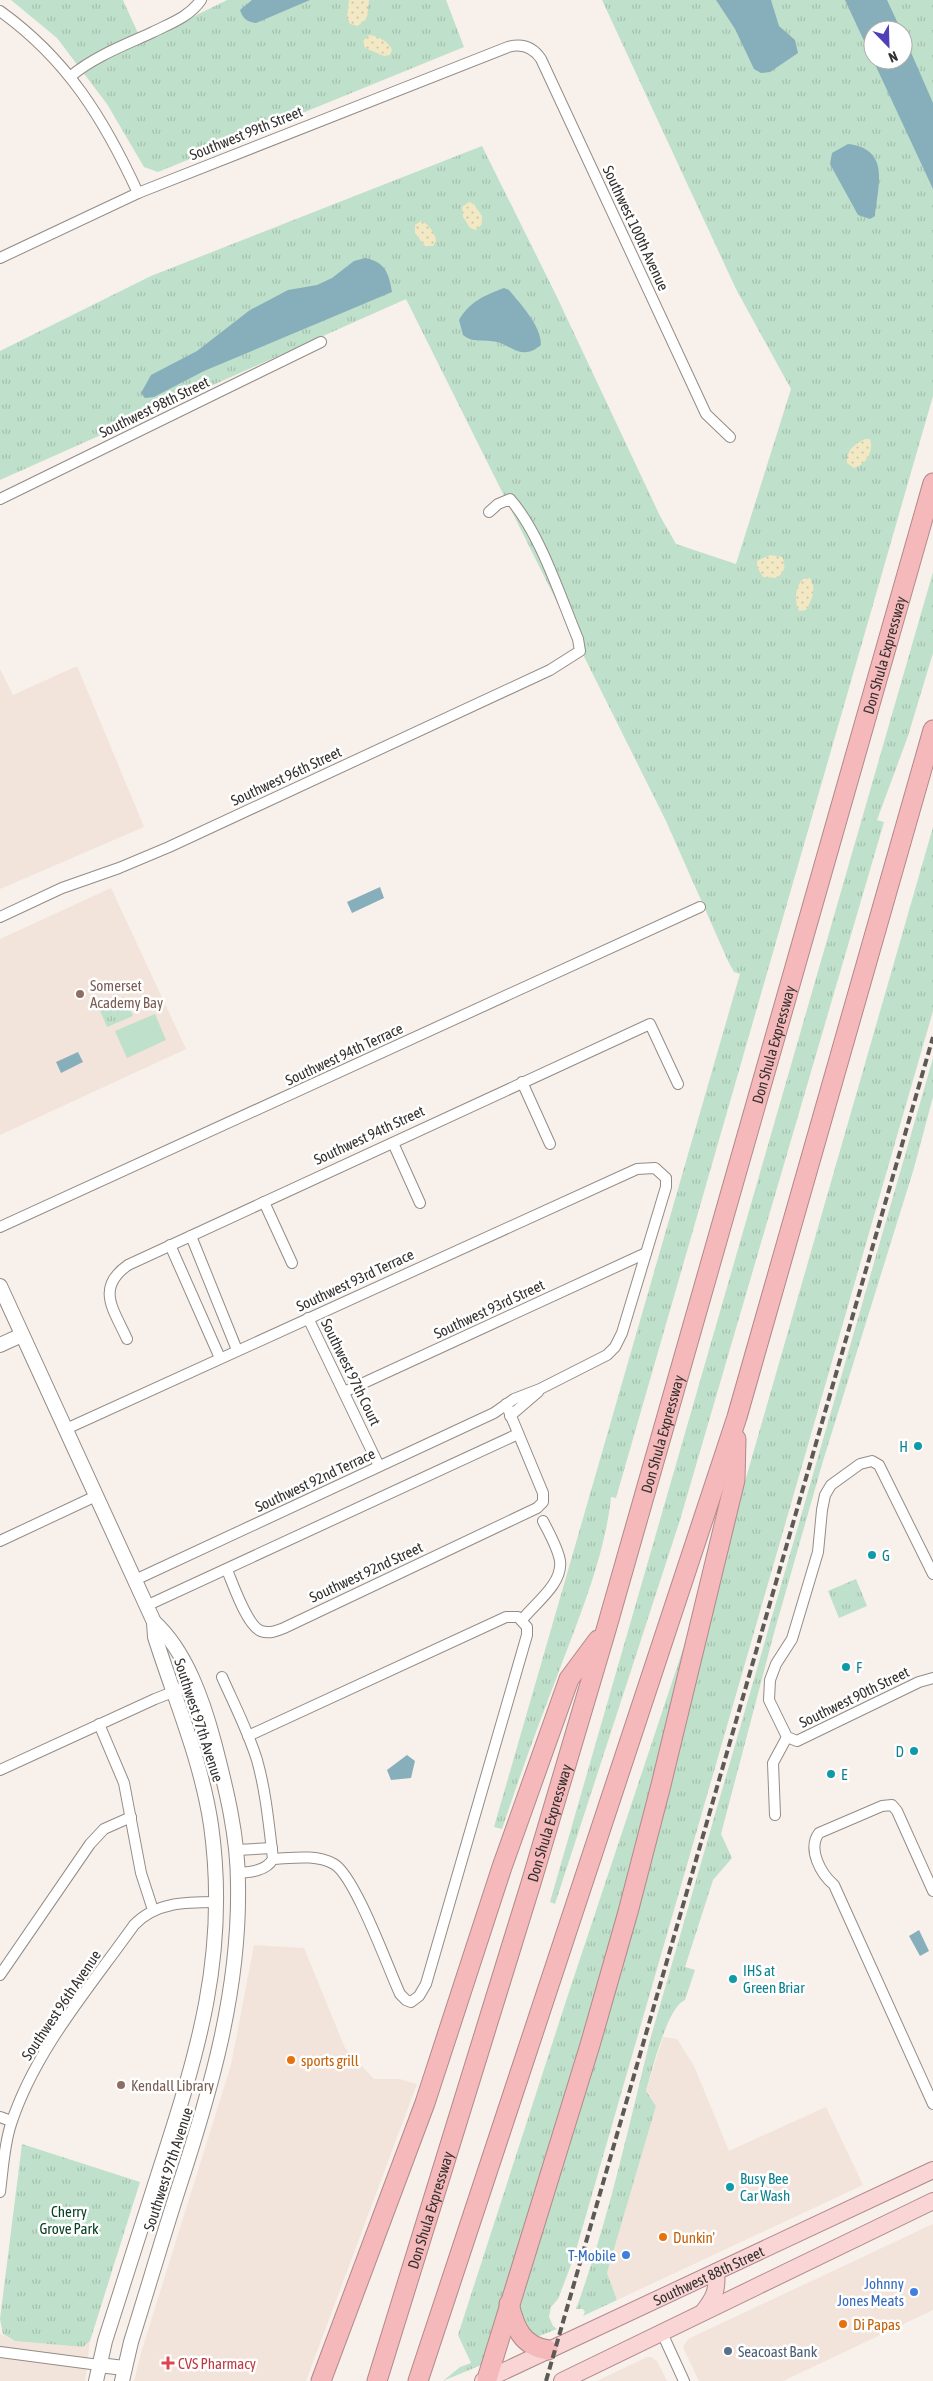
<svg xmlns="http://www.w3.org/2000/svg" width="933" height="2381" viewBox="0 0 933 2381" font-family="'Asap Condensed',sans-serif">
<style>
.built{fill:#f2e4da}
.grass{fill:url(#grass-tufts);fill-rule:evenodd}
.sand{fill:url(#sand-dots)}
.pitch{fill:#bfe0ca}
.water{fill:#86afbb}
.lines{fill:none;stroke-linecap:round;stroke-linejoin:round}
.street-casing{stroke:#938c87;stroke-width:12}
.secondary-casing{stroke:#938c87;stroke-width:16}
.primary-casing{stroke:#b1898a;stroke-width:18}
.highway-casing{stroke:#b1898a;stroke-width:21}
.street{stroke:#fff;stroke-width:10}
.secondary{stroke:#fff;stroke-width:14}
.primary{stroke:#f9d5d6;stroke-width:16}
.highway{stroke:#f5b9bb;stroke-width:19}
.rail{stroke:#5d5956;stroke-width:4;stroke-dasharray:8 4;stroke-linecap:butt}
.education-dot{fill:#8d6e63;stroke:#fff;stroke-width:2}
.culture-dot{fill:#0f9aa8;stroke:#fff;stroke-width:2}
.food-dot{fill:#e8710a;stroke:#fff;stroke-width:2}
.shop-dot{fill:#3f7fe0;stroke:#fff;stroke-width:2}
.service-dot{fill:#5c6f8a;stroke:#fff;stroke-width:2}
.health-dot{fill:#e0444e;stroke:#fff;stroke-width:2}
.labels{text-anchor:middle;dominant-baseline:central;stroke-width:5;stroke-linejoin:round;paint-order:stroke}
.street-label{font-size:15px;fill:#34312f;stroke:#fff}
.education-label{font-size:15px;fill:#785e54;stroke:#fff;text-anchor:start}
.culture-label{font-size:15px;fill:#0d838f;stroke:#fff;text-anchor:start}
.food-label{font-size:15px;fill:#c56008;stroke:#fff;text-anchor:start}
.park-label{font-size:15px;fill:#064225;stroke:#fff}
.shop-label{font-size:15px;fill:#366cbe;stroke:#fff;text-anchor:end}
.service-label{font-size:15px;fill:#4e5e75;stroke:#fff;text-anchor:start}
.health-label{font-size:15px;fill:#be3a42;stroke:#fff;text-anchor:start}
</style>
<defs>
<pattern id="grass-tufts" width="24" height="20" patternUnits="userSpaceOnUse" patternTransform="scale(1.25)"><rect width="24" height="20" fill="#bfe0ca"/><path d="M3 7l-1-3M5 7V3M7 7l1-3M15 17l-1-3M17 17v-4M19 17l1-3" fill="none" stroke="#a5c1ae"/></pattern>
<pattern id="sand-dots" width="8" height="8" patternUnits="userSpaceOnUse" patternTransform="scale(1.25)"><rect width="8" height="8" fill="#f2e8c3"/><path d="M2 2h.1M6 6h.1" fill="none" stroke="#d0c7a8" stroke-width="1.8" stroke-linecap="round"/></pattern>
</defs>
<rect width="100%" height="100%" fill="#f8f0eb"/>
<!-- built -->
<g class="built">
<polygon points="77,666 144,827 0,889 0,669 13,695"/>
<polygon points="111,888 186,1049 0,1135 0,939"/>
<polygon points="254,1945 304,1948 345,2048 374,2079 399,2079 417,2084 306,2381 134,2381 141,2353 231,2065"/>
<polygon points="663,2037 677,2039 694,2066 729,2151 826,2107 863,2185 617,2300 607,2273 656,2106 646,2091"/>
<polygon points="933,2224 933,2310 783,2381 699,2381 683,2347 688,2339"/>
<polygon points="0,2334 15,2341 83,2347 90,2341 85,2381 0,2381"/>
<polygon points="647,2357 651,2357 657,2361 667,2381 597,2381"/>
</g>
<!-- grass -->
<g class="grass">
<polygon points="11,0 123,0 142,42 227,0 446,0 464,47 158,172 144,167 107,104 57,38"/>
<path d="M 602,0 L 933,0 L 933,396 L 616,1498 L 611,1497 C 605,1557 577,1623 556,1679 C 537,1728 519,1778 502,1829 L 494,1827 L 740,974 L 734,972 L 728,961 L 666,821 L 406,299 L 0,480 L 0,351 L 151,276 L 482,146 L 556,295 L 660,516 L 676,544 L 736,564 L 791,389 L 736,289 ZM 873,30 L 903,30 L 903,60 L 873,60 Z"/>
<polygon points="933,572 933,653 908,736 877,820 884,822 680,1520 555,1904 550,1902"/>
<polygon points="933,827 933,1011 574,2257 558,2299 551,2307 549,2317 553,2326 557,2329 534,2338 518,2314 548,2209 723,1558"/>
<polygon points="124,997 133,1016 107,1027 99,1008"/>
<path d="M 933,1058 L 933,1097 L 914,1168 L 823,1461 L 774,1633 L 721,1834 L 732,1858 L 713,1880 L 685,1967 L 695,1970 L 685,2000 C 667,2007 652,2071 646,2091 L 656,2106 L 607,2273 L 617,2300 L 583,2316 L 585,2312 L 583,2309 L 576,2309 C 608,2222 628,2130 650,2040 Z"/>
<polygon points="856,1579 867,1606 839,1618 828,1591"/>
<polygon points="690,1628 639,1849 486,2363 443,2381 460,2367 471,2363 458,2335 566,2001"/>
<polygon points="22,2144 140,2182 90,2341 83,2347 15,2341 3,2334 0,2319"/>
</g>
<!-- sand -->
<g class="sand">
<polygon points="349,0 369,0 367,18 358,26 350,24 347,18"/>
<path d="M 369,35 C 378,36 388,41 392,50 L 390,55 L 384,56 L 365,48 L 363,41 Z"/>
<polygon points="469,202 473,203 482,216 482,224 476,230 470,228 463,217 462,207"/>
<path d="M 421,221 C 429,224 435,233 436,241 L 433,246 L 425,246 L 415,233 L 415,225 Z"/>
<path d="M 865,439 L 870,439 C 874,452 866,464 854,468 L 847,463 C 845,451 856,443 865,439 Z"/>
<path d="M 770,555 L 782,557 C 787,566 784,572 777,578 L 763,577 L 757,567 L 757,561 Z"/>
<path d="M 810,578 C 817,588 812,600 806,610 L 799,611 C 794,602 795,586 803,579 Z"/>
</g>
<!-- pitch -->
<polygon class="pitch" points="155,1014 166,1040 127,1058 115,1031"/>
<!-- water -->
<g class="water">
<path d="M 252,0 L 310,0 L 256,23 C 247,22 243,19 240,10 Z"/>
<polygon points="716,0 771,0 779,26 795,40 798,53 770,72 761,73 754,69 735,29"/>
<polygon points="845,0 887,0 901,30 873,30 873,60"/>
<polygon points="903,34 933,103 933,189 873,60 903,60"/>
<path d="M 848,144 C 891,149 878,186 875,216 L 870,219 L 858,215 L 830,164 L 832,153 Z"/>
<path d="M 365,258 C 385,262 389,273 392,292 L 204,371 L 154,397 L 145,398 L 141,393 L 151,375 L 197,351 L 250,310 L 288,290 L 317,285 L 332,278 L 354,261 Z"/>
<path d="M 504,288 L 509,290 C 521,305 541,325 541,345 C 537,348 532,352 527,352 C 516,354 507,344 497,342 C 484,339 474,344 463,335 L 459,320 C 469,302 485,295 504,288 Z"/>
<polygon points="380,887 384,898 352,913 347,902"/>
<polygon points="78,1052 83,1062 61,1073 56,1062"/>
<polygon points="407,1755 415,1761 411,1778 391,1780 387,1770"/>
<polygon points="919,1930 929,1951 920,1956 909,1936"/>
</g>
<g class="lines">
<!-- street casing -->
<g class="street-casing">
<g id="street">
<path d="M 0,11 C 67,59 104,119 138,193"/>
<path d="M 71,76 C 95,56 125,45 153,32 C 171,23 189,17 201,0"/>
<path d="M 0,258 L 138,193 L 508,47 C 522,43 533,47 541,59 L 706,414 L 730,437"/>
<polyline points="0,499 321,342"/>
<path d="M 0,917 L 62,888 L 119,868 L 169,847 L 550,670 L 580,651 L 578,639 C 560,596 540,533 510,499 L 498,504 L 489,512"/>
<polyline points="522,1082 550,1144"/>
<polyline points="393,1143 420,1203"/>
<polyline points="264,1202 292,1263"/>
<polyline points="0,1227 700,907"/>
<polyline points="191,1236 237,1350"/>
<polyline points="170,1245 220,1358"/>
<polyline points="308,1318 379,1466"/>
<path d="M 127,1339 C 114,1310 95,1288 128,1265 L 650,1024 L 678,1084"/>
<polyline points="344,1392 646,1253"/>
<polyline points="510,1416 538,1392"/>
<polyline points="66,1429 637,1169 655,1168 666,1178 666,1187 622,1333 615,1347 607,1355 540,1389 514,1399 494,1413 135,1580"/>
<polyline points="0,1541 96,1496"/>
<path d="M 227,1570 C 233,1584 247,1626 261,1631 C 269,1634 277,1631 284,1628 L 537,1508 L 543,1502 L 543,1493 L 506,1404"/>
<polyline points="933,1574 879,1465 872,1461 860,1464 831,1485 825,1495 822,1510 818,1552 792,1639 776,1664 770,1680 769,1700 787,1737 797,1741 919,1682 933,1678"/>
<polyline points="146,1606 518,1434"/>
<path d="M 522,1620 C 534,1604 563,1584 560,1561 C 558,1548 549,1533 543,1521"/>
<path d="M 222,1677 C 234,1704 248,1731 257,1760 C 266,1792 269,1826 273,1859 C 266,1871 251,1872 238,1873"/>
<polyline points="99,1724 124,1783 141,1873 153,1910"/>
<path d="M 248,1736 L 506,1617 L 518,1617 L 527,1627 L 527,1635 L 426,1984 L 419,1996 L 411,2002 L 406,2000 L 400,1994 C 388,1968 355,1876 334,1864 C 316,1854 293,1858 273,1859"/>
<polyline points="0,1770 155,1699 193,1684"/>
<polyline points="775,1815 773,1763 787,1737"/>
<polyline points="236,1850 272,1848"/>
<path d="M 933,1891 L 897,1811 L 892,1805 L 882,1806 L 819,1833 C 807,1849 821,1874 834,1885 L 933,2104"/>
<polyline points="0,1975 90,1844 104,1829 131,1817"/>
<polyline points="0,2117 11,2121"/>
<path d="M 0,2192 C 3,2169 4,2145 11,2124 C 35,2050 90,1987 134,1925 C 156,1902 186,1902 216,1902"/>
<polyline points="662,2333 684,2381"/>
<polyline points="0,2352 99,2365"/>
</g>
</g>
<!-- secondary casing -->
<g class="secondary-casing">
<g id="secondary">
<path d="M 0,1286 L 154,1622 L 155,1637 C 175,1700 201,1759 211,1825 C 229,1954 198,2052 159,2172 C 141,2228 123,2284 105,2341 L 96,2381"/>
<polyline points="0,1345 22,1335"/>
<polyline points="99,2365 124,2368"/>
<path d="M 122,2381 L 131,2342 C 147,2291 162,2240 178,2190 C 211,2090 240,1990 238,1884 C 238,1836 226,1788 214,1742 C 203,1701 186,1651 154,1622"/>
</g>
</g>
<!-- primary casing -->
<g class="primary-casing">
<g id="primary">
<path d="M 703,2312 C 714,2298 718,2290 716,2272"/>
<path id="s1" d="M 483,2381 L 933,2170"/>
<polyline points="562,2381 933,2201"/>
</g>
</g>
<!-- highway casing -->
<g class="highway-casing">
<g id="highway">
<path d="M 509,2304 C 515,2328 522,2346 548,2350"/>
<polyline points="487,2379 590,2045 628,1912 661,1785 735,1480 736,1439"/>
<polyline points="321,2381 425,2103 502,1867 569,1679 598,1640"/>
<path id="s2" d="M 377,2381 L 531,1883 L 606,1630 L 933,483"/>
<polyline points="418,2381 737,1417 933,730"/>
</g>
</g>
<!-- street -->
<use href="#street" class="street"/>
<!-- secondary -->
<use href="#secondary" class="secondary"/>
<!-- primary -->
<use href="#primary" class="primary"/>
<!-- highway -->
<use href="#highway" class="highway"/>
<!-- rail -->
<polyline class="rail" points="546,2381 933,1037"/>
</g>
<!-- markers -->
<g class="education-dot">
<circle cx="80" cy="994" r="5"/>
<circle cx="121" cy="2085" r="5"/>
</g>
<g class="culture-dot">
<circle cx="918" cy="1446" r="5"/>
<circle cx="872" cy="1555" r="5"/>
<circle cx="846" cy="1667" r="5"/>
<circle cx="914" cy="1751" r="5"/>
<circle cx="831" cy="1774" r="5"/>
<circle cx="733" cy="1979" r="5"/>
<circle cx="730" cy="2187" r="5"/>
</g>
<g class="food-dot">
<circle cx="291" cy="2060" r="5"/>
<circle cx="663" cy="2237" r="5"/>
<circle cx="843" cy="2324" r="5"/>
</g>
<g class="shop-dot">
<circle cx="626" cy="2255" r="5"/>
<circle cx="914" cy="2292" r="5"/>
</g>
<circle class="service-dot" cx="728" cy="2351" r="5"/>
<path class="health-dot" d="M165.5 2355.5h5v5h5v5h-5v5h-5v-5h-5v-5h5z"/>
<g class="labels">
<!-- street labels -->
<g class="street-label">
<text transform="translate(246 133) rotate(-22)">Southwest 99th Street</text>
<text transform="translate(636 228) rotate(65)">Southwest 100th Avenue</text>
<text transform="translate(154 407) rotate(-26)">Southwest 98th Street</text>
<text stroke="none"><textPath href="#s2" startOffset="1799">Don Shula Expressway</textPath></text>
<text transform="translate(286 776) rotate(-25)">Southwest 96th Street</text>
<text stroke="none"><textPath href="#s2" startOffset="1394">Don Shula Expressway</textPath></text>
<text transform="translate(344 1054) rotate(-25)">Southwest 94th Terrace</text>
<text transform="translate(369 1135) rotate(-25)">Southwest 94th Street</text>
<text transform="translate(355 1280) rotate(-25)">Southwest 93rd Terrace</text>
<text transform="translate(489 1309) rotate(-25)">Southwest 93rd Street</text>
<text transform="translate(351 1372) rotate(64)">Southwest 97th Court</text>
<text stroke="none"><textPath href="#s2" startOffset="989">Don Shula Expressway</textPath></text>
<text transform="translate(315 1480) rotate(-25)">Southwest 92nd Terrace</text>
<text transform="translate(366 1572) rotate(-25)">Southwest 92nd Street</text>
<text transform="translate(854 1697) rotate(-26)">Southwest 90th Street</text>
<text transform="translate(199 1720) rotate(72)">Southwest 97th Avenue</text>
<text stroke="none"><textPath href="#s2" startOffset="584">Don Shula Expressway</textPath></text>
<text transform="translate(61 2005) rotate(-56)">Southwest 96th Avenue</text>
<text transform="translate(168 2169) rotate(-72)">Southwest 97th Avenue</text>
<text stroke="none"><textPath href="#s2" startOffset="179">Don Shula Expressway</textPath></text>
<text stroke="none"><textPath href="#s1" startOffset="249">Southwest 88th Street</textPath></text>
</g>
<!-- education labels -->
<g class="education-label">
<text x="90" y="985">Somerset<tspan x="90" dy="17">Academy Bay</tspan></text>
<text x="131" y="2085">Kendall Library</text>
</g>
<!-- culture labels -->
<g class="culture-label">
<text x="908" y="1446" text-anchor="end">H</text>
<text x="882" y="1555">G</text>
<text x="856" y="1667">F</text>
<text x="904" y="1751" text-anchor="end">D</text>
<text x="841" y="1774">E</text>
<text x="743" y="1970">IHS at<tspan x="743" dy="17">Green Briar</tspan></text>
<text x="740" y="2178">Busy Bee<tspan x="740" dy="17">Car Wash</tspan></text>
</g>
<!-- food labels -->
<g class="food-label">
<text x="301" y="2060">sports grill</text>
<text x="673" y="2237">Dunkin'</text>
<text x="853" y="2324">Di Papas</text>
</g>
<!-- park labels -->
<g class="park-label">
<text x="69" y="2211">Cherry<tspan x="69" dy="17">Grove Park</tspan></text>
</g>
<!-- shop labels -->
<g class="shop-label">
<text x="616" y="2255">T-Mobile</text>
<text x="904" y="2283">Johnny<tspan x="904" dy="17">Jones Meats</tspan></text>
</g>
<!-- service labels -->
<g class="service-label">
<text x="738" y="2351">Seacoast Bank</text>
</g>
<!-- health labels -->
<g class="health-label">
<text x="178" y="2363">CVS Pharmacy</text>
</g>
</g>
<!-- north arrow -->
<g transform="translate(888 45) rotate(157)"><circle r="24" fill="#ffffff" stroke="#aeadac"/>
<path d="M0-4L9 19L0 12L-9 19Z" fill="#503fb6"/>
<text y="-8" font-size="14" font-weight="bold" text-anchor="middle" fill="#34312f">N</text>
</g>
</svg>
